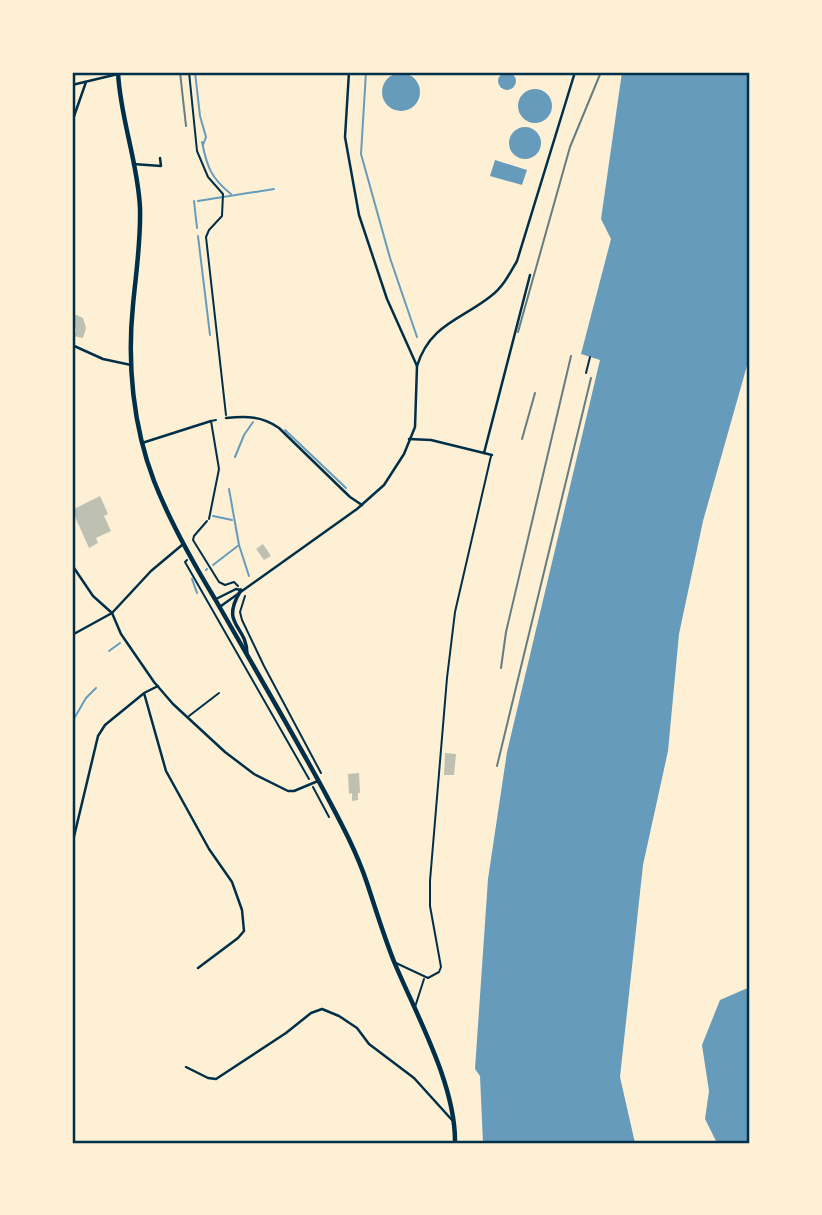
<svg xmlns="http://www.w3.org/2000/svg" width="822" height="1215" viewBox="0 0 822 1215" font-family="'Sofia Sans Condensed',sans-serif">
<style>
.water{fill:#669bbc}
.lines{fill:none;stroke-linecap:round;stroke-linejoin:round}
.stream{stroke:#669bbc;stroke-width:2}
.building{fill:#bec0b2}
.path{stroke:#003049;stroke-width:2}
.service{stroke:#003049;stroke-width:2}
.minor{stroke:#003049;stroke-width:2.5}
.tertiary{stroke:#003049;stroke-width:3.5}
.secondary{stroke:#003049;stroke-width:4.5}
.rail{stroke:#657d81;stroke-width:2}
.neatline{fill:none;stroke:#003049;stroke-width:2.5}
</style>
<rect width="100%" height="100%" fill="#fdf0d5"/>
<!-- water -->
<g class="water">
<circle cx="507" cy="81" r="9"/>
<polygon points="622,72 750,72 750,355 703,521 679,634 668,751 643,865 620,1077 635,1143 483,1143 480,1076 475,1069 488,879 507,752 600,360 581,354 611,239 601,219"/>
<circle cx="401" cy="92" r="19"/>
<circle cx="535" cy="106" r="17"/>
<circle cx="525" cy="143" r="16"/>
<polygon points="495,160 527,170 522,185 490,176"/>
<polygon points="750,987 750,1143 717,1143 705,1119 709,1091 702,1045 720,1000"/>
</g>
<g class="lines">
<!-- stream -->
<g class="stream">
<polyline points="195,72 200,116 206,137 203,145"/>
<polyline points="366,72 361,154 390,258 417,337"/>
<path d="M 202,142 C 207,167 211,178 231,194"/>
<polyline points="194,201 197,228"/>
<polyline points="198,201 274,189"/>
<polyline points="198,236 210,335"/>
<polyline points="285,430 346,488"/>
<polyline points="235,457 244,435 253,422"/>
<polyline points="229,489 239,545 249,576"/>
<polyline points="213,516 232,520"/>
<polyline points="213,565 239,545"/>
<polyline points="206,570 207,569"/>
<polyline points="192,579 197,593"/>
<polyline points="109,651 120,643"/>
<polyline points="72,722 86,698 96,688"/>
</g>
</g>
<!-- building -->
<g class="building">
<polygon points="72,313 83,318 86,328 83,338 74,336 76,331"/>
<polygon points="100,496 108,514 104,516 111,531 96,538 98,543 89,548 72,510"/>
<polygon points="263,544 271,556 264,560 256,549"/>
<polygon points="445,753 456,754 454,775 444,775"/>
<polygon points="359,773 360,793 358,793 358,800 352,801 352,793 349,794 348,774"/>
</g>
<g class="lines">
<!-- path -->
<g class="path">
<polyline points="189,72 197,151 208,177 223,194 222,216 209,230 206,237 226,415"/>
<polyline points="207,521 194,536 193,540 219,582 225,585 234,582 238,586"/>
<polyline points="187,560 185,562 309,779"/>
<polyline points="245,596 240,612 242,620 264,666 321,773"/>
<polyline points="313,787 329,817"/>
</g>
<!-- service -->
<g class="service">
<polyline points="586,373 590,357"/>
<polyline points="209,519 219,469 211,421 216,420"/>
<polyline points="189,716 219,693"/>
<polyline points="396,963 428,978 439,972 441,967 430,906 430,881 447,678 455,612 491,456"/>
<polyline points="415,1007 424,979"/>
</g>
<!-- minor -->
<g class="minor">
<polyline points="72,85 118,74"/>
<polyline points="72,122 86,82"/>
<polyline points="133,164 161,166 160,158"/>
<polyline points="72,345 103,359 131,365"/>
<path d="M 417,366 C 430,324 461,320 491,296 C 503,287 510,273 517,261 L 575,72"/>
<path d="M 226,418 C 247,416 262,416 279,428 L 350,497 L 362,505"/>
<polyline points="409,439 431,440 492,455"/>
<polyline points="142,443 211,421"/>
<polyline points="484,453 530,275"/>
<polyline points="72,565 93,596 112,613 121,634 154,682 173,704 225,752 254,774 288,791 294,791 318,781"/>
<polyline points="216,599 236,589 241,590"/>
<polyline points="221,606 357,509 384,485 404,454 415,427 417,366 387,299 359,215 345,137 349,72"/>
<polyline points="72,635 112,613 151,571 182,545"/>
<polyline points="158,686 144,693 166,771 209,849 232,882 242,910 244,931 238,938 198,968"/>
<polyline points="72,845 98,736 105,725 143,694"/>
<polyline points="186,1067 208,1078 216,1079 286,1033 311,1013 322,1009 339,1016 357,1028 369,1044 414,1078 452,1120"/>
</g>
<!-- tertiary -->
<path class="tertiary" d="M 241,590 C 219,626 247,624 247,654"/>
<!-- secondary -->
<path class="secondary" d="M 118,72 C 120,118 138,162 140,208 C 141,241 136,273 133,305 C 127,364 133,426 154,481 C 170,522 192,561 215,599 C 251,662 288,725 323,789 C 339,819 356,850 367,883 C 376,910 384,937 395,964 C 417,1016 456,1086 455,1143"/>
<!-- rail -->
<g class="rail">
<polyline points="180,72 186,126"/>
<polyline points="518,332 570,147 601,72"/>
<polyline points="522,439 535,393"/>
<polyline points="501,668 506,632 571,356"/>
<polyline points="497,766 591,378"/>
</g>
</g>
<!-- border -->
<rect width="822" height="1215" fill="none" stroke="#fdf0d5" stroke-width="147"/>
<rect x="74" y="74" width="674" height="1068" class="neatline"/>
</svg>
